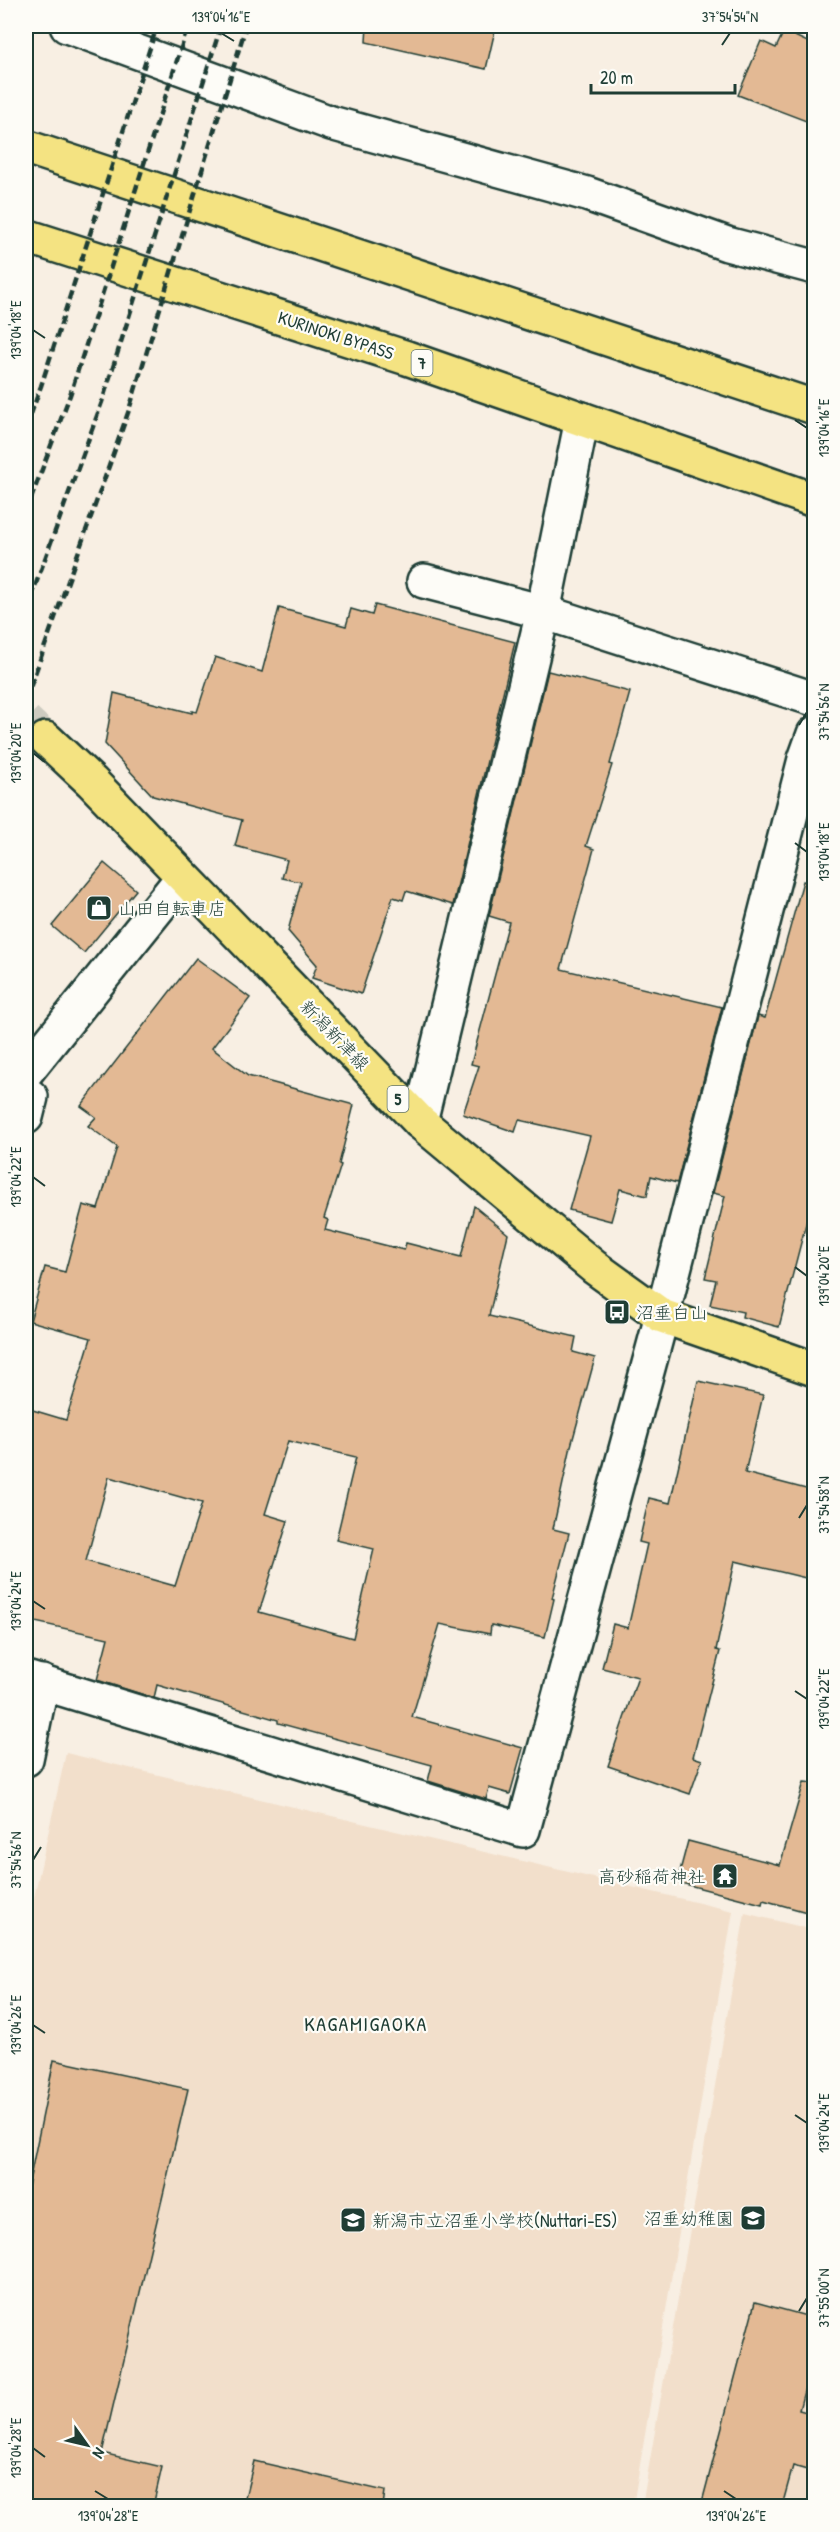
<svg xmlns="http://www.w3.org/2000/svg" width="840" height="2532" viewBox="0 0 840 2532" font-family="'Patrick Hand','Klee One',sans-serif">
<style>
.built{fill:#f2dfcb}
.building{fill:#e3b994;stroke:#1f3d34;stroke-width:1.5;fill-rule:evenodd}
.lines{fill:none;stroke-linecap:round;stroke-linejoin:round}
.primary-tunnel{stroke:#cdcbc0;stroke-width:33;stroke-dasharray:33 16;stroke-linecap:butt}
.minor-casing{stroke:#1f3d34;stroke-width:38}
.primary-casing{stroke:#1f3d34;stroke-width:38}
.trunk-casing{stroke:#1f3d34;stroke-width:38}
.minor{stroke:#fdfcf7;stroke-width:33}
.primary{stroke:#f4e382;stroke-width:33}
.trunk{stroke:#f4e382;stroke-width:33}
.rail{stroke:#1f3d34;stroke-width:4.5;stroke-dasharray:9 4.5;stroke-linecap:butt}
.ticks{fill:none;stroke:#1f3d34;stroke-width:2}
.labels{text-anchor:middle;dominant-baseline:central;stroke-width:4.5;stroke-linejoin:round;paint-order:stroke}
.shield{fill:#fdfcf7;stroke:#62766e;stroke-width:1.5}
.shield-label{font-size:16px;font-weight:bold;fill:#1f3d34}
.street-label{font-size:18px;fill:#1f3d34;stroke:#fdfcf7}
.poi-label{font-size:18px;fill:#1f3d34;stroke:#fdfcf7;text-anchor:start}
.neighbourhood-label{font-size:20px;letter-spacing:1.5px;fill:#1f3d34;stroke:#fdfcf7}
.neatline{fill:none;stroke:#1f3d34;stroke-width:2}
.ticks-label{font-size:15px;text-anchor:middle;fill:#1f3d34}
</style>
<rect width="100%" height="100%" fill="#f8efe3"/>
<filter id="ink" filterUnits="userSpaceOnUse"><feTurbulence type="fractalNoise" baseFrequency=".0167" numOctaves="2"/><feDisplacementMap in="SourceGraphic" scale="12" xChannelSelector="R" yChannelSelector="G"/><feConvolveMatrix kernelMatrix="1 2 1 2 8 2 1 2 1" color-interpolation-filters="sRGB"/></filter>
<g filter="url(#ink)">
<!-- built -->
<g class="built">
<polygon points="66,1753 733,1911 633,2506 26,2506 26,1933"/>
<polygon points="745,1913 814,1930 814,2506 642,2506"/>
</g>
<!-- building -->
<g class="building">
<polygon points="367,26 496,26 486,69 366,42"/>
<polygon points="784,31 814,45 814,124 738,95 761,41 776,48"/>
<polygon points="375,605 515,642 453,905 406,891 403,900 393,897 361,994 312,978 317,965 288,931 301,882 282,878 287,860 235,846 242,820 153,796 105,744 114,693 192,713 192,711 197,712 215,657 262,672 279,608 346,626 351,609 372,615"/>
<polygon points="548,671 630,692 610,764 612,765 586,846 594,849 561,969 722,1007 677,1183 651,1176 647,1196 620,1189 611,1221 569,1210 590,1136 519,1120 515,1132 463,1114 479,1066 471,1064 509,922 489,916"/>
<polygon points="104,863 136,890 84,953 52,926"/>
<polygon points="803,881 814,883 814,1193 779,1327 742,1317 743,1312 710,1305 716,1280 705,1278 725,1196 713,1193 758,1016 765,1018"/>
<path d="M 196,958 L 250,998 L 212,1048 L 248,1076 L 354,1105 L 339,1164 L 341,1165 L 324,1218 L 328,1220 L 325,1230 L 404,1250 L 406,1243 L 461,1257 L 474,1206 L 508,1234 L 489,1316 L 576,1337 L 573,1352 L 595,1358 L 571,1446 L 553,1529 L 569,1533 L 552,1598 L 554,1599 L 545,1637 L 491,1625 L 490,1634 L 440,1624 L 412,1717 L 523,1748 L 510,1794 L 489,1788 L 486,1799 L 428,1781 L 432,1765 L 278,1723 L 278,1720 L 157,1685 L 154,1698 L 97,1680 L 108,1638 L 26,1620 L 26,1408 L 66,1420 L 91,1338 L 30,1321 L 45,1267 L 65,1272 L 83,1205 L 98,1209 L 117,1147 L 88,1126 L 96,1117 L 81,1106 ZM 288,1441 L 356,1457 L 336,1540 L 374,1549 L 353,1638 L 259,1612 L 288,1521 L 265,1514 ZM 109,1477 L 202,1503 L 175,1586 L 86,1561 Z"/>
<polygon points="698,1381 763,1395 745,1473 814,1491 814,1580 735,1561 716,1650 720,1651 693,1757 702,1760 690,1794 608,1766 638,1677 602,1668 613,1624 628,1628 647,1544 639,1542 649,1498 670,1503"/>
<polygon points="804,1782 814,1783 814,1914 763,1900 762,1904 677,1882 688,1841 780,1865"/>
<polygon points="54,2060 188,2089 102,2453 162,2467 153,2506 26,2506 26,2197"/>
<polygon points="755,2302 814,2318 814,2353 799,2410 814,2414 814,2472 793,2466 782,2506 701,2506"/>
<polygon points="254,2461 385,2491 383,2506 243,2506"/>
</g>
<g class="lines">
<!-- primary-tunnel -->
<polyline class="primary-tunnel" points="26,720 46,739"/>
<!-- minor casing -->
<g class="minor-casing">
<g id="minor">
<polyline points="67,26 331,123 587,194 727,244 814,267"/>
<polyline points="582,419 543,612 814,699"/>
<polyline points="26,1072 183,877"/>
<polyline points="26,1093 31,1097 26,1117"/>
<polyline points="420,1122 543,612 424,581"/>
<polyline points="26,1678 523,1830 662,1316 805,759 814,734"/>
<polyline points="26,1759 42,1682"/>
</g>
</g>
<!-- primary casing -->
<g class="primary-casing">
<polyline id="primary" points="46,739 92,782 420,1122 594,1267 662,1316 814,1369"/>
</g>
<!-- trunk casing -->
<g class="trunk-casing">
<g id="trunk">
<polyline points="26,147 814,407"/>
<polyline points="26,236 407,358 814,500"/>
</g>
</g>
<!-- minor -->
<use href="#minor" class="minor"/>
<!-- primary -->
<use href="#primary" class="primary"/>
<!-- trunk -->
<use href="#trunk" class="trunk"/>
<!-- rail -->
<g class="rail">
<polyline points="26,428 41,386 157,26"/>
<polyline points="26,512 70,395 188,26"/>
<polyline points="26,611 102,402 221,26"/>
<polyline points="26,699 129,410 246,26"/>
</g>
</g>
</g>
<!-- ticks -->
<path class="ticks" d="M 221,33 L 234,41M 722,45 L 730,33M 33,330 L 45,338M 795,420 L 807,428M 799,725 L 807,712M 33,753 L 45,762M 795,843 L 807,852M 33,1177 L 45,1186M 795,1267 L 807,1276M 799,1518 L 807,1505M 33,1601 L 45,1609M 795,1691 L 807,1699M 33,1860 L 41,1847M 33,2025 L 45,2033M 795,2115 L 807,2123M 799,2311 L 807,2298M 33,2448 L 45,2457M 95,2491 L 108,2499M 724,2491 L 736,2499"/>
<!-- icons -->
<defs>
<g id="shop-square" transform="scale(1.35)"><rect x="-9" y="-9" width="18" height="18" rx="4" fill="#1f3d34" stroke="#fdfcf7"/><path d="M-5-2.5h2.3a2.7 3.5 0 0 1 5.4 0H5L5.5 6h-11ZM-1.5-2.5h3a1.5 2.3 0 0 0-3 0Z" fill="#fff"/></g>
<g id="bus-square" transform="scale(1.35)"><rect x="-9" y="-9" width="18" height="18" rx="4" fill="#1f3d34" stroke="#fdfcf7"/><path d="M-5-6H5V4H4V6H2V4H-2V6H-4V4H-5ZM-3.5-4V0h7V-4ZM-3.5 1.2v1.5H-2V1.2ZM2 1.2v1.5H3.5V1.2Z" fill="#fff"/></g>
<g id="temple-square" transform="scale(1.35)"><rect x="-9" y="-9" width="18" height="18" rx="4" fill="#1f3d34" stroke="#fdfcf7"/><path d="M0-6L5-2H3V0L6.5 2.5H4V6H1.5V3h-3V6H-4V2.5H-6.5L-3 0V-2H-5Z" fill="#fff"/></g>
<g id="school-square" transform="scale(1.35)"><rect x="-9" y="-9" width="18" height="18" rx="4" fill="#1f3d34" stroke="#fdfcf7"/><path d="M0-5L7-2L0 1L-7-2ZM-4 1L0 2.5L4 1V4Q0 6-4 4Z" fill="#fff"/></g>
</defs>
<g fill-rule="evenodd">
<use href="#shop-square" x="99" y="908"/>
<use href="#bus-square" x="617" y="1312"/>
<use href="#temple-square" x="725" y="1876"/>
<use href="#school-square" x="753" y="2218"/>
<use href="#school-square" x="353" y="2220"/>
</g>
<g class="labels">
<!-- shield labels -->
<g class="shield">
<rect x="411.5" y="350" width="21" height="26" rx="4.5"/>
<rect x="387.5" y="1086" width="21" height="26" rx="4.5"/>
</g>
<g class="shield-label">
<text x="422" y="363">7</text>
<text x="398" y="1099">5</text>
</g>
<!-- street labels -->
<g class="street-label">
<text transform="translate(336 335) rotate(18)">KURINOKI BYPASS</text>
<text transform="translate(335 1035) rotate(46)">新潟新津線</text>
</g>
<!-- poi labels -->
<g class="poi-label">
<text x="118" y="908">山田自転車店</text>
<text x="636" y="1312">沼垂白山</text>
<text x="706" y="1876" text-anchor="end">高砂稲荷神社</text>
<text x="734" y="2218" text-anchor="end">沼垂幼稚園</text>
<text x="372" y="2220">新潟市立沼垂小学校(Nuttari-ES)</text>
</g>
<!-- neighbourhood labels -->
<g class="neighbourhood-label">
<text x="366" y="2023">KAGAMIGAOKA</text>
</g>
</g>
<!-- margin -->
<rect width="840" height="2532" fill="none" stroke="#fdfcf7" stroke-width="66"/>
<!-- north arrow -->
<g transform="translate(87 2445) rotate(124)" stroke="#fdfcf7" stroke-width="4.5" paint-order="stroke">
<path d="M0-4.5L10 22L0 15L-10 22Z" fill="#1f3d34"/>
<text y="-9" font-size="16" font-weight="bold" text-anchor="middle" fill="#1f3d34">N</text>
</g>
<!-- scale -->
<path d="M591 84v9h144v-9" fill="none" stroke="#1f3d34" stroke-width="3"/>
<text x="600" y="84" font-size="18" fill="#1f3d34" stroke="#fdfcf7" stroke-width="4.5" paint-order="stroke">20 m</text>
<rect x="33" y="33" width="774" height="2466" class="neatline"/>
<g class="ticks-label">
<text x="221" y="22">139°04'16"E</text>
<text x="730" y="22">37°54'54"N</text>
<text transform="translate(16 330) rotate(-90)" y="5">139°04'18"E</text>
<text transform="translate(824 428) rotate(-90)" y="5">139°04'16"E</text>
<text transform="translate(824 712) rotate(-90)" y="5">37°54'56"N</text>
<text transform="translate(16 753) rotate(-90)" y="5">139°04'20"E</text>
<text transform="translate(824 852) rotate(-90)" y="5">139°04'18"E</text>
<text transform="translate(16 1177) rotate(-90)" y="5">139°04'22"E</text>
<text transform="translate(824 1276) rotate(-90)" y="5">139°04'20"E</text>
<text transform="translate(824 1505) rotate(-90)" y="5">37°54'58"N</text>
<text transform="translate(16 1601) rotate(-90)" y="5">139°04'24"E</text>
<text transform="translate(824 1699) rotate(-90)" y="5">139°04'22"E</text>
<text transform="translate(16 1860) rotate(-90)" y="5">37°54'56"N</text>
<text transform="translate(16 2025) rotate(-90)" y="5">139°04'26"E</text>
<text transform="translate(824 2123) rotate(-90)" y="5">139°04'24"E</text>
<text transform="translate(824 2298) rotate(-90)" y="5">37°55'00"N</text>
<text transform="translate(16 2448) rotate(-90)" y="5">139°04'28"E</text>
<text x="108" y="2521">139°04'28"E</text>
<text x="736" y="2521">139°04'26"E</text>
</g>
</svg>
